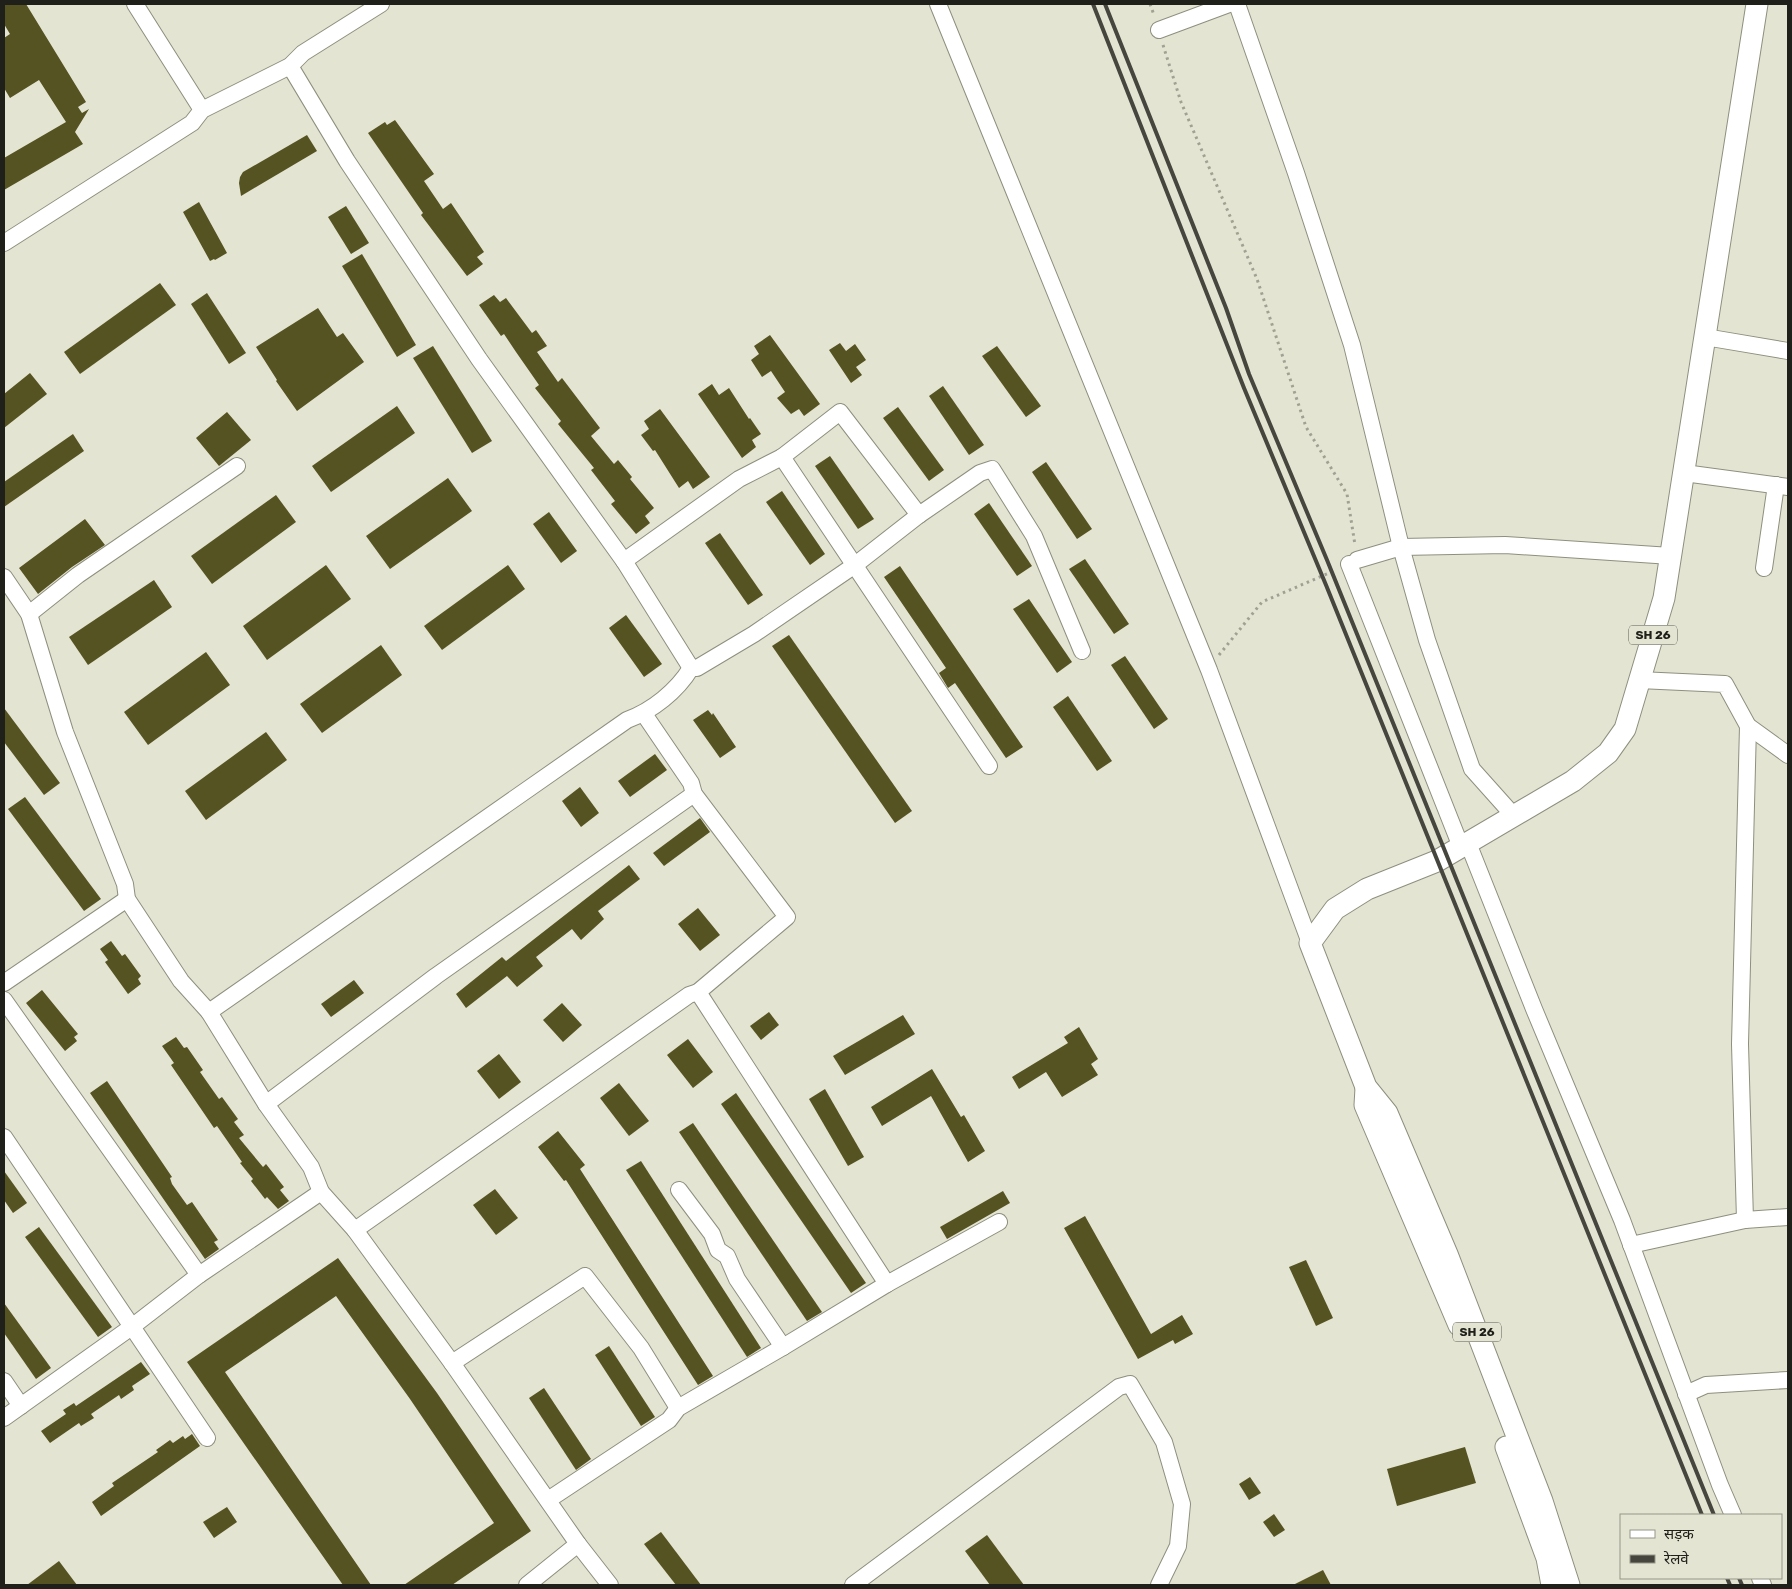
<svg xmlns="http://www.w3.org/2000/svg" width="1792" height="1589" viewBox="0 0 1792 1589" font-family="Rubik,'Noto Sans Devanagari',sans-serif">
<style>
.building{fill:#545321}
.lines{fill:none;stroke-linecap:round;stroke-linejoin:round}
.minor-casing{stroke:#8e8f7e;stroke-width:18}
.major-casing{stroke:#8e8f7e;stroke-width:23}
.path{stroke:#a1a193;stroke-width:3;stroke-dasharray:2.5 4;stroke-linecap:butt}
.minor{stroke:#fff;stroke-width:16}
.major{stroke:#fff;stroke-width:21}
.rail{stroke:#46463e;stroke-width:4}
.labels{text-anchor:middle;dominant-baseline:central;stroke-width:5;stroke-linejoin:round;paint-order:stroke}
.shield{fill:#e4e4d3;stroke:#5b5b52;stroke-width:1}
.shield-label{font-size:12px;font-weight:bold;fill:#20201a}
</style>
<rect width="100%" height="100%" fill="#e4e4d3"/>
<!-- building -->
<g class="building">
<polygon points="4,4 26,4 86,102 78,107 82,113 89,109 75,132 83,144 4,190 4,158 66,122 39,80 10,98 4,88 4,38 10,34 4,24"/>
<polygon points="395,120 434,174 424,181 443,209 451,203 484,252 477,257 483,264 467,276 421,215 423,213 368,133 385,122 387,125"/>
<polygon points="307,135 317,151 241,196 239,183 240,177 243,172"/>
<polygon points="199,202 227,253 215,260 214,259 210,261 183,212"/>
<polygon points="346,206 369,243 351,254 328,217"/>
<polygon points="362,254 416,345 397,357 342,266"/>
<polygon points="160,283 176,305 80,374 64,352"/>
<polygon points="207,293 246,353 229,364 191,304"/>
<polygon points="494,295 500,302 506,298 532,333 536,330 547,346 537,352 558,382 562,378 600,428 591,436 614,464 618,460 632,477 630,479 654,508 645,516 650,523 636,534 611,504 615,501 591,470 594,468 558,424 561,421 535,388 539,385 516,352 504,334 501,336 479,305"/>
<polygon points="318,308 337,337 343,333 364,362 297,411 276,381 277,380 256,347"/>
<polygon points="770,335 820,404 804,416 799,409 791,414 777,398 785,392 771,371 762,377 751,360 759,354 754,346"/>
<polygon points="840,343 846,351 855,344 866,360 856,367 862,375 851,383 829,350"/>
<polygon points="433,346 492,441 472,453 413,358"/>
<polygon points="997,346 1041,406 1026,417 982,356"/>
<polygon points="30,373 47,394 4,428 4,394"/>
<polygon points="712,384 719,395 729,388 749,419 750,418 761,434 752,440 756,447 742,458 698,394"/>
<polygon points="943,386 984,445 969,455 929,396"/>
<polygon points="397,406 415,433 331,492 312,466"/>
<polygon points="898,407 944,470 929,481 883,418"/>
<polygon points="660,409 710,477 693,489 688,481 679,488 655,450 653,451 641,435 649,429 644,421"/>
<polygon points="227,412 251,440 219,466 196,438"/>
<polygon points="73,434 84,451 4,507 4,482"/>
<polygon points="830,456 874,519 858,529 815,466"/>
<polygon points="1046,462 1092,529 1077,539 1032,472"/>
<polygon points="448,478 472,511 390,569 366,536"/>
<polygon points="782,491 825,554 810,565 766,502"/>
<polygon points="276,495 296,522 212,584 191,556"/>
<polygon points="989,503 1032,566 1017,576 974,514"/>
<polygon points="549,512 577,551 561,563 533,524"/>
<polygon points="85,519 105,545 72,567 38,594 19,568"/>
<polygon points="720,533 763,595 748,605 705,543"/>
<polygon points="1085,559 1129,624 1114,634 1069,569"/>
<polygon points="326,565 351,599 267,660 243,626"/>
<polygon points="508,565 525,589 442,650 424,626"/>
<polygon points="900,566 1023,747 1006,758 955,683 948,688 939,673 946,668 884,577"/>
<polygon points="154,580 172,607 88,665 69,637"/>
<polygon points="1029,599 1072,662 1057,673 1013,609"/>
<polygon points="626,615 662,664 644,677 609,628"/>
<polygon points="789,635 912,811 895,823 772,646"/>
<polygon points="381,645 402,675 322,733 300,704"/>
<polygon points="206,652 230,685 148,745 124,712"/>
<polygon points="1125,656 1168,719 1154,729 1111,665"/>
<polygon points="1068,696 1112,761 1097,771 1053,707"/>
<polygon points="4,708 60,783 44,795 4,742"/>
<polygon points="708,710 712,715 713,713 736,747 720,758 693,720"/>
<polygon points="266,732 287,760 206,820 185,791"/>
<polygon points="655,754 667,770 630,797 618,781"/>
<polygon points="580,787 599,813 581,827 562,801"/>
<polygon points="25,797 101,899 84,911 8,809"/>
<polygon points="700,818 710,832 664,866 653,853"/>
<polygon points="629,865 640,879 598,911 604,919 581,940 572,929 536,957 543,966 517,987 507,976 466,1008 456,994 502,957 506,961"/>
<polygon points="698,908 720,935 700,951 678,924"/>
<polygon points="111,941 122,956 125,954 141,976 138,979 141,984 128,994 105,962 108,960 100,949"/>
<polygon points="354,980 364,993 331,1017 321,1004"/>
<polygon points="42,990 78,1034 74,1037 77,1041 65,1051 26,1003"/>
<polygon points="562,1003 582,1025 563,1042 543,1020"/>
<polygon points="769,1012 779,1025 761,1040 750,1026"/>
<polygon points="903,1015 915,1034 845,1075 833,1056"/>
<polygon points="1079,1027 1098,1059 1091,1064 1098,1075 1062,1097 1046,1072 1019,1089 1012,1077 1068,1043 1064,1037"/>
<polygon points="176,1037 184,1048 187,1047 203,1070 200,1072 219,1099 222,1097 238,1119 234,1122 244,1135 239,1138 263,1167 266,1164 284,1187 280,1190 289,1201 278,1209 267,1197 265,1199 251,1181 253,1179 240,1163 242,1162 217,1126 214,1128 171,1065 174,1063 162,1046"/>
<polygon points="688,1039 713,1072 693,1088 667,1055"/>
<polygon points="499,1054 521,1082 499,1099 477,1071"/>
<polygon points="932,1069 961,1117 964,1115 985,1151 968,1162 931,1096 882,1126 871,1107"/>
<polygon points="107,1081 172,1177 170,1178 172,1184 187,1205 192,1202 218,1240 214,1242 219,1249 205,1259 90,1093"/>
<polygon points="619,1083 649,1121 629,1136 600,1098"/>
<polygon points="825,1089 864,1157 848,1166 809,1099"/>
<polygon points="736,1093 866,1283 851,1293 721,1104"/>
<polygon points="693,1123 822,1312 807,1321 679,1132"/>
<polygon points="558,1131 585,1165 580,1169 713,1376 698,1385 566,1180 564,1181 538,1147"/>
<polygon points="641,1161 761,1348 747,1357 626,1170"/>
<polygon points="4,1171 27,1203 13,1213 4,1200"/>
<polygon points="495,1189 518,1218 496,1235 473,1205"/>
<polygon points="1003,1191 1010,1203 947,1239 940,1227"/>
<polygon points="1085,1216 1151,1334 1182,1315 1193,1334 1175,1344 1173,1340 1138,1359 1064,1228"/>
<polygon points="39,1227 112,1327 98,1337 25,1237"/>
<polygon points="338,1258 437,1393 531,1531 452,1585 404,1585 494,1523 410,1399 336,1296 225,1372 371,1585 343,1585 187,1362"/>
<polygon points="1306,1260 1333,1318 1316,1326 1289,1267"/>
<polygon points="4,1303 51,1368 36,1379 4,1333"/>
<polygon points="609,1346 655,1417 641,1426 595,1355"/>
<polygon points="141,1362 150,1374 132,1386 134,1390 121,1399 119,1395 91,1414 94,1418 81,1426 79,1423 50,1443 41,1431 66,1414 63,1410 74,1403 76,1406"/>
<polygon points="544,1388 591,1459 576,1470 529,1398"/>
<polygon points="192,1434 200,1446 101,1516 92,1502 114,1486 112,1483 158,1452 156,1450 170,1440 173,1443 183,1436 185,1439"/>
<polygon points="1465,1447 1476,1483 1397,1506 1387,1469"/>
<polygon points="1250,1477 1261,1493 1249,1500 1239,1484"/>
<polygon points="227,1507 237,1522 214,1538 203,1522"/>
<polygon points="1274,1514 1285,1530 1274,1537 1263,1522"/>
<polygon points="661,1532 701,1585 676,1585 644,1544"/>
<polygon points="987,1535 1024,1585 990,1585 965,1551"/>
<polygon points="59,1561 77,1585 27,1585"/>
<polygon points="1323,1570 1331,1585 1293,1585"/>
</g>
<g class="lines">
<!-- minor casing -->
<g class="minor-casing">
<g id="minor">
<polyline points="135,4 202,110"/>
<polyline points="938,4 1209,670 1310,943"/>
<polyline points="1237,4 1296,173 1352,345 1401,547 1427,640 1472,769 1514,816"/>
<polyline points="1159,30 1229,4"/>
<polyline points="290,66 347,161 479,359 624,561 691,668 697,668 754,634 855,565 919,515 980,473 992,469 1034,536 1082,651"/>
<polyline points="4,243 192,123 202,110 290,66 303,53 381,4"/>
<polyline points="1705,337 1788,351"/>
<polyline points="782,457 989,766"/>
<polyline points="1684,473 1788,487"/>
<polyline points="1357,560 1401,547 1505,545 1671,556"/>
<polyline points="624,561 739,479 782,457 840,412 919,515"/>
<polyline points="1349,564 1461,847"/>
<polyline points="1764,568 1776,485"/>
<polyline points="4,577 29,614 65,732 125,884 127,899 181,981 209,1012 266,1104 311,1167 321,1192 355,1230 452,1363 578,1544 610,1585"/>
<polyline points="29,614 78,575 237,466"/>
<polyline points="1639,680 1725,684 1748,726 1788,755"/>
<polyline points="1468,843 1534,1009 1622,1220 1720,1485 1733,1515"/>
<polyline points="4,983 127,899"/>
<polyline points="698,992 887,1284"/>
<polyline points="4,1000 199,1275"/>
<path d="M 209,1012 L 627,720 C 652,711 677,691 691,668"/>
<polyline points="266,1104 436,976 694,794"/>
<polyline points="4,1137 207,1438"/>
<polyline points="679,1190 712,1234 718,1250 727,1256 737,1279 783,1347"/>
<polyline points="1745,1220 1740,1044 1748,726"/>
<polyline points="355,1230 689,995 698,992 787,917 694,794 691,783 644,714"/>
<polyline points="1631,1245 1745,1220 1788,1217"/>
<polyline points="452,1363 585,1276 641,1348 678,1408"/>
<polyline points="4,1381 21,1406"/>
<polyline points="1686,1394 1706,1385 1788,1380"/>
<polyline points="4,1418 133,1326 199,1275 321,1192"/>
<polyline points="548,1500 669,1420 678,1408 783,1347 887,1284 999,1222"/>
<polyline points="1760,1578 1763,1585"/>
<polyline points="527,1585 578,1544"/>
<polyline points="853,1585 1119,1387 1130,1384 1164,1442 1182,1504 1178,1546 1159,1585"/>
</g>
</g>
<!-- major casing -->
<g class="major-casing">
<g id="major">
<polyline points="1366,1088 1365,1105 1459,1325"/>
<polyline points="1506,1447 1547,1558 1552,1585"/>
<polyline points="1569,1585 1542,1501 1447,1254 1387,1113 1366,1087 1310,943 1335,909 1367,889 1437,861 1573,781 1608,753 1625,729 1664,598 1757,4"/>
</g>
</g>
<!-- path -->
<g class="path">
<polyline points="1150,4 1154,15"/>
<polyline points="1163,45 1181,102 1257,279 1306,427 1347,494 1355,545"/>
<polyline points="1219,655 1262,602 1336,570"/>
</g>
<!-- minor -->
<use href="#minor" class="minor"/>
<!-- major -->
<use href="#major" class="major"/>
<!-- rail -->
<g class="rail">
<polyline points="1093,4 1244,388 1326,585 1702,1515"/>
<polyline points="1105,4 1226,308 1249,374 1327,560 1714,1515"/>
<polyline points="1727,1578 1730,1585"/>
<polyline points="1739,1578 1742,1585"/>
</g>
</g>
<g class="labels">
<!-- shield labels -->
<g class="shield">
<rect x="1629" y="625.5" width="48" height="19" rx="4"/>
<rect x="1453" y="1322.5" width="48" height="19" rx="4"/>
</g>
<g class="shield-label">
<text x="1653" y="635">SH 26</text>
<text x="1477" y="1332">SH 26</text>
</g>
</g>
<!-- border -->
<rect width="1792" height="1589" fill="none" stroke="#20201a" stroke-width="10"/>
<!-- legend -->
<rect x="1620" y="1514" width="162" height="65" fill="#e4e4d3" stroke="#969689"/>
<rect x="1630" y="1530" width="25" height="8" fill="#ffffff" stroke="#969689"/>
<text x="1664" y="1539" font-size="15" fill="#20201a">सड़क</text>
<rect x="1630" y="1555" width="25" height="8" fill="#46463e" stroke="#969689"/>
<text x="1664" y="1564" font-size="15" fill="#20201a">रेलवे</text>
</svg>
